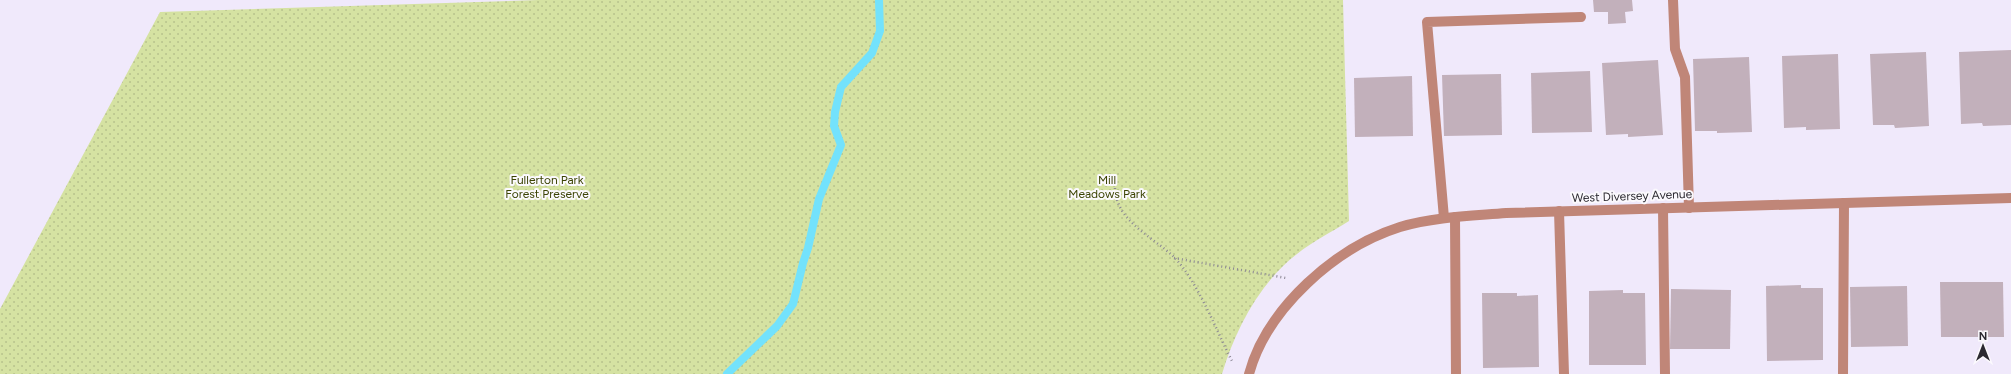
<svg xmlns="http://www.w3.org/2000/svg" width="2011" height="374" viewBox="0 0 2011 374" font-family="Figtree,sans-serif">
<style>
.park{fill:url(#park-dots)}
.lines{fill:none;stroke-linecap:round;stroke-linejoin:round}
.stream{stroke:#73e2fc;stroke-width:8}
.building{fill:#c2b0bb}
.path{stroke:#8c8894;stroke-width:2.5;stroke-dasharray:1 3;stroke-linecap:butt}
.lane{stroke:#c08678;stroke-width:10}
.street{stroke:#c08678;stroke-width:10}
.labels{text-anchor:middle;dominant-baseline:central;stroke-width:4;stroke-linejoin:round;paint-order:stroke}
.park-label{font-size:12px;fill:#3c4404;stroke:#fbf9fd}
.street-label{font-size:12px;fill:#2c2a31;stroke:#fbf9fd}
</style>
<defs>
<pattern id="park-dots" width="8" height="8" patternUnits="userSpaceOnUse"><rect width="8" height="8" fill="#d5e2a2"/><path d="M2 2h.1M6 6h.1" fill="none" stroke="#b7c28c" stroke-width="1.8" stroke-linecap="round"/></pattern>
</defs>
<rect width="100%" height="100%" fill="#f0e9fb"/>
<!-- park -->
<path class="park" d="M 538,0 L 1343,0 L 1349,221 C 1332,232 1313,241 1297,254 C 1260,282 1235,330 1222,374 L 0,374 L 0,309 L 160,12 Z"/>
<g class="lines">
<!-- stream -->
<polyline class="stream" points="727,374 777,326 793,304 803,263 808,248 819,199 841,145 834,126 835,112 841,87 872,53 880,31 879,0"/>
</g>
<!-- building -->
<g class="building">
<polygon points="1593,0 1632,0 1633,11 1625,12 1626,23 1608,24 1608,12 1594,12"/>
<polygon points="2011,50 2011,125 1983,126 1982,123 1961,124 1959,52"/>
<polygon points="1926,52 1929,126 1895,128 1894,125 1873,125 1870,54"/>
<polygon points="1838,54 1840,129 1806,130 1806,127 1784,128 1782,56"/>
<polygon points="1749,57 1752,132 1717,133 1717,131 1695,131 1693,59"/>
<polygon points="1658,60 1663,135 1628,137 1628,134 1606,135 1602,63"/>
<polygon points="1590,71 1592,132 1532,133 1531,73"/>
<polygon points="1501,74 1502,135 1444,136 1442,75"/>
<polygon points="1412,76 1413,136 1355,137 1354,78"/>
<polygon points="1940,282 2003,282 2004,337 1941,337"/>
<polygon points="1801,285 1801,288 1823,288 1823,360 1767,361 1766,286"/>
<polygon points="1907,286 1908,346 1851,347 1850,287"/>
<polygon points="1671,289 1731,290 1730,349 1670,349"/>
<polygon points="1623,290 1623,293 1645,293 1646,365 1589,365 1589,291"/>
<polygon points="1482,293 1517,293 1517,296 1538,295 1539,367 1483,368"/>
</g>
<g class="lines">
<!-- path -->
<g class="path">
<path d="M 1115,184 C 1113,220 1152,236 1174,257 C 1198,282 1216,330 1232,361"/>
<polyline points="1174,258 1286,278"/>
</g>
<!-- lane -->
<g class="lane">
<polyline points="1673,0 1675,49 1685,77 1689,208"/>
<polyline points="1663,208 1665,374"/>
<polyline points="1559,211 1564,374"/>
<polyline points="1455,217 1456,374"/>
<polyline points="1444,218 1427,22 1581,17"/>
<polyline points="1843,374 1844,203"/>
</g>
<!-- street -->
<path class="street" d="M 1249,374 C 1267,308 1336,247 1400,227 C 1434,217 1471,216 1506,213 L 2011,198"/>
</g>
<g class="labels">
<!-- park labels -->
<g class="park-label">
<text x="547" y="180">Fullerton Park<tspan x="547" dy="14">Forest Preserve</tspan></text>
<text x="1107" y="180">Mill<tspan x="1107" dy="14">Meadows Park</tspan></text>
</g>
<!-- street labels -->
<g class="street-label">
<text transform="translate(1632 196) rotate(-2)">West Diversey Avenue</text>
</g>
</g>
<!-- north arrow -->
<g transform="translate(1983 346)" stroke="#fbf9fd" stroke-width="3" paint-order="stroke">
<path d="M0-3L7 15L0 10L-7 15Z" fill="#2c2a31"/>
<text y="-6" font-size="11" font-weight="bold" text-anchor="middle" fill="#2c2a31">N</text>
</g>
</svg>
